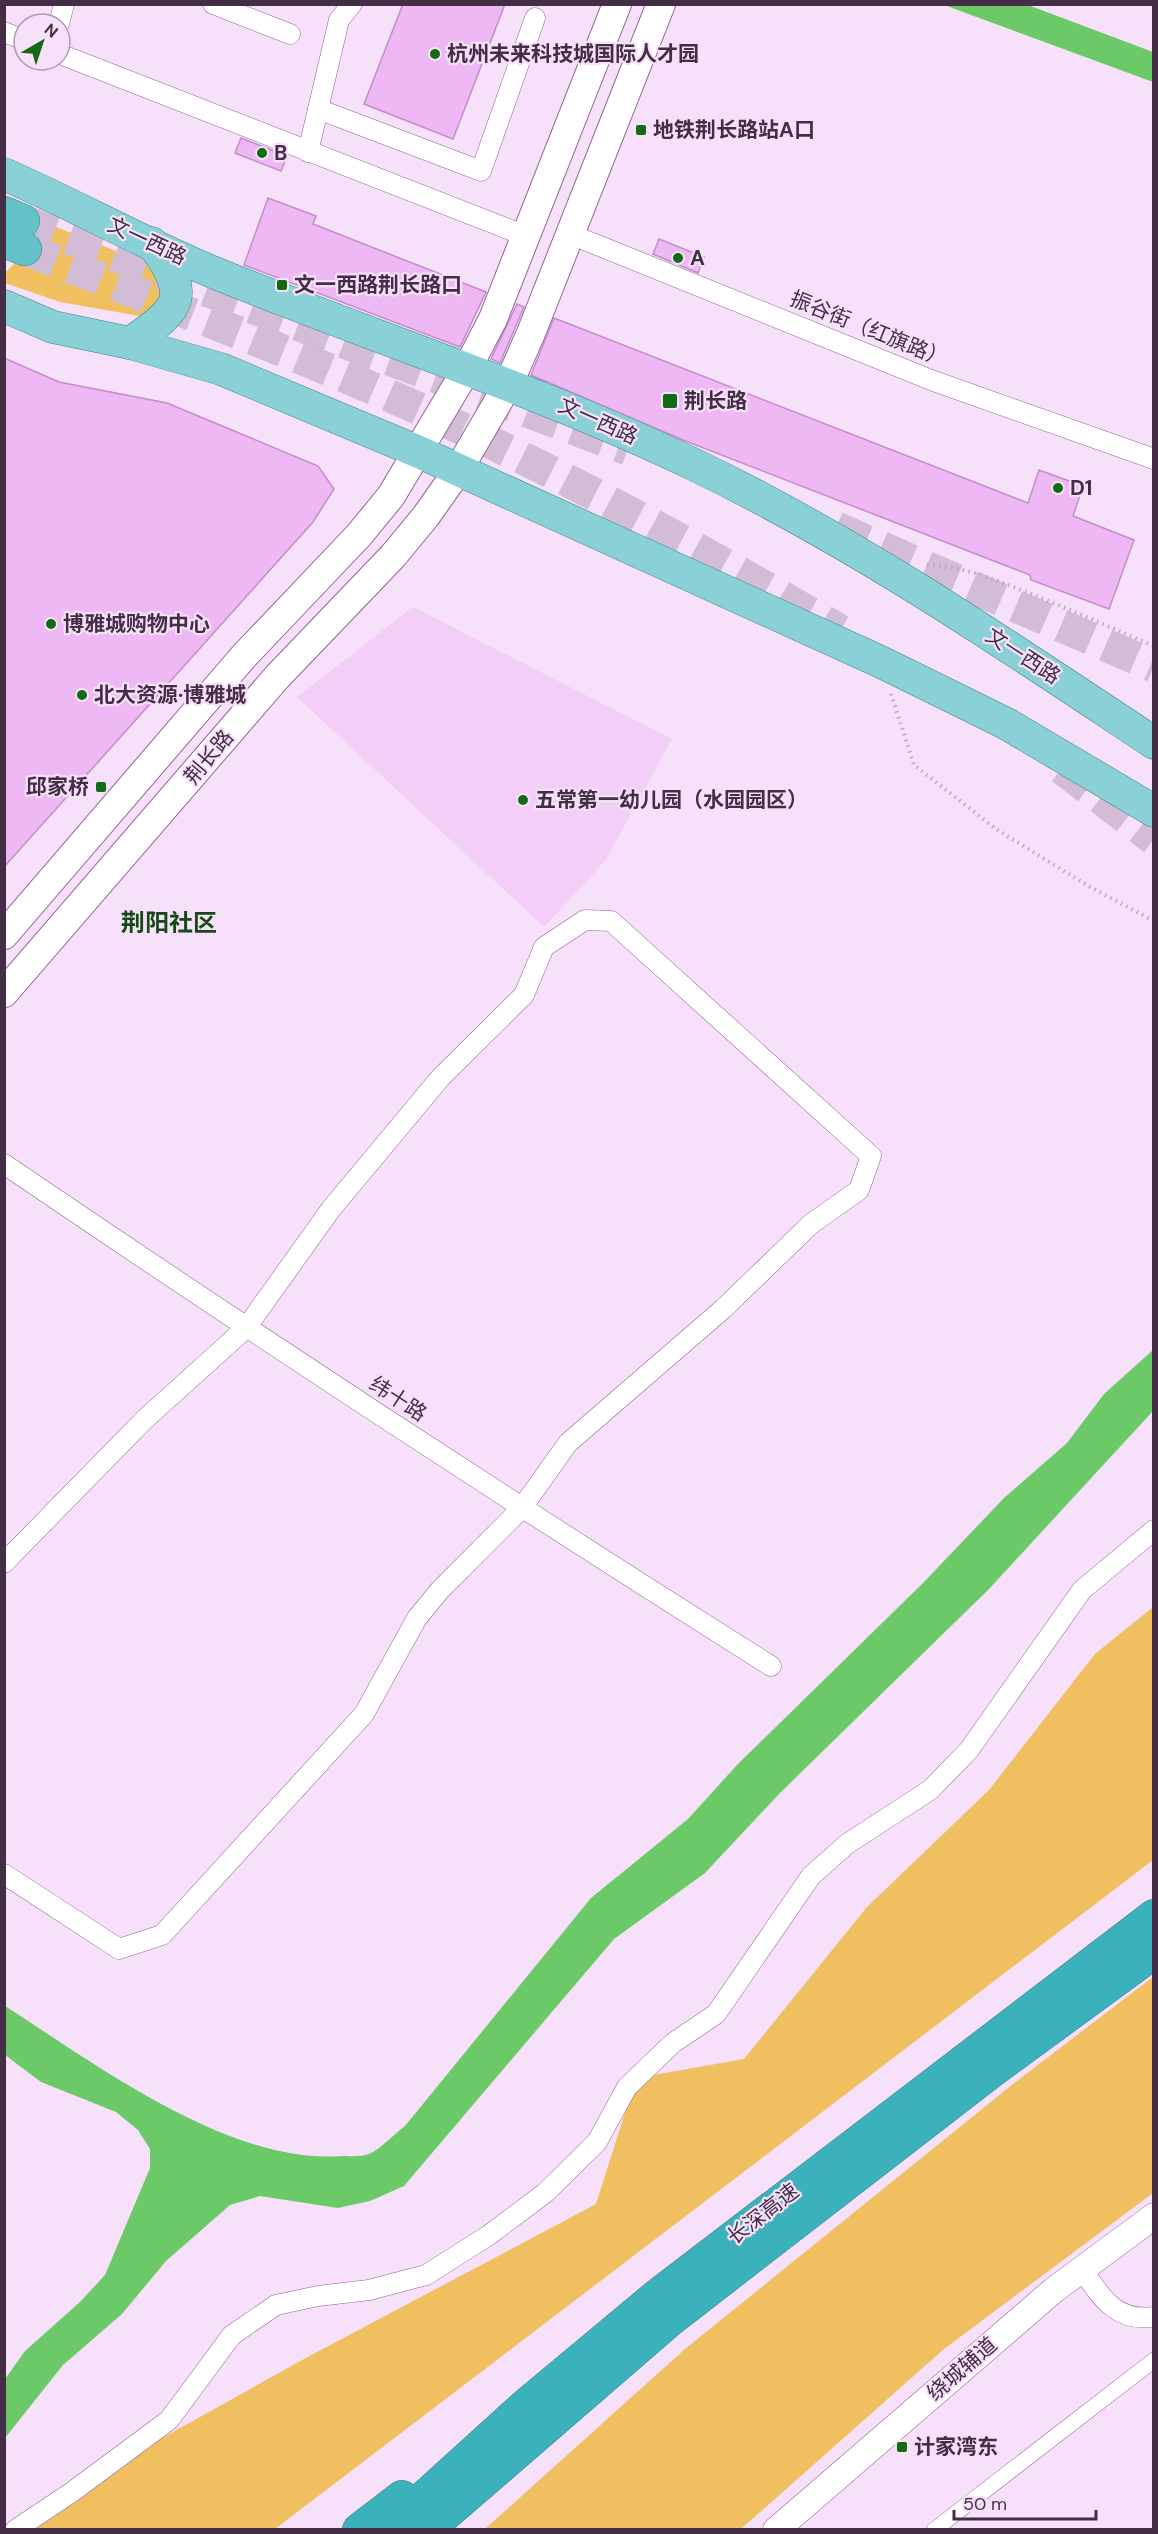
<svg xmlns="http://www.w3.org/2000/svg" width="1158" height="2534" viewBox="0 0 1158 2534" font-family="'DM Sans','Noto Sans SC',sans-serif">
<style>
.built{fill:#f3cff7}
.green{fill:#f0c060}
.water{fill:#6bca67}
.building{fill:#edb8f3;stroke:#c28ec8;stroke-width:1.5}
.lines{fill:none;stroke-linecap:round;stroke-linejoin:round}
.trunk-tunnel{stroke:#d3bcd5;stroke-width:33;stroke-dasharray:33 16;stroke-linecap:butt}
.pedestrian-casing{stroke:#936199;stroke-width:16}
.minor-casing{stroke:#936199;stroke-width:21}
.tertiary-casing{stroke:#936199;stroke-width:27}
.secondary-casing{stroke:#936199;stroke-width:30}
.primary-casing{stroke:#3e8492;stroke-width:33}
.trunk-casing{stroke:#3e8492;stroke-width:34}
.motorway-casing{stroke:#3e8492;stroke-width:34}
.path{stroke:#bea8c0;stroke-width:4;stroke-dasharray:1.5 4.5;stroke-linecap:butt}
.pedestrian{stroke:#fff;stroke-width:15}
.minor{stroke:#fff;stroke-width:20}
.tertiary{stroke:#fff;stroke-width:26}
.secondary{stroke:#fff;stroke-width:28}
.primary{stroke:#89d1d6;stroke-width:32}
.trunk{stroke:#62c2c8;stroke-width:33}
.motorway{stroke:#3bb2bb;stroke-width:33}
.poi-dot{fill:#126b14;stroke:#f7e0f9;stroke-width:2}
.labels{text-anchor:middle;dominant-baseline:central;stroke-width:4.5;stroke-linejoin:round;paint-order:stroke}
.poi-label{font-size:21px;font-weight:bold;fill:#432e46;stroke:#f7e0f9;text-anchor:start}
.street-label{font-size:21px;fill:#432e46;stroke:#f7e0f9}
.quarter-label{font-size:24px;font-weight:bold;fill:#154a15;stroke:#f7e0f9}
</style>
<rect width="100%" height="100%" fill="#f7e0f9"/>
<!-- built -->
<polygon class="built" points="413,607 672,739 605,861 544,927 297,697"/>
<!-- green -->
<g class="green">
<polygon points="29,216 143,262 166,277 169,287 151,318 60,302 5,283 4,274 24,254"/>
<polygon points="1153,1607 1153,1860 275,2529 27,2530 94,2476 304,2359 596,2204 636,2078 744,2059 867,1907 989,1790 1095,1654"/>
<polygon points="1153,1977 1153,2193 944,2349 741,2529 485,2529 685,2349 1013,2084"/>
</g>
<!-- water -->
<g class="water">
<polygon points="944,5 1028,5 1153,52 1153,82"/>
<path d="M 1153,1350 L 1153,1411 L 989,1589 L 781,1792 L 705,1873 L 614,1939 L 404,2186 L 370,2201 L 338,2208 L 260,2196 L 230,2205 L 166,2261 L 122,2314 L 63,2365 L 5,2438 L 5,2379 L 25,2351 L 80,2302 L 105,2275 L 150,2168 L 150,2149 L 138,2130 L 116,2112 L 41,2082 L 5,2055 L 5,2006 C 97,2065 230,2165 342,2156 C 350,2156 362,2157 369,2154 C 382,2148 394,2134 405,2126 L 591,1898 L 688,1819 L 737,1765 L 923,1583 L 1004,1498 L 1067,1443 L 1104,1394 Z"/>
</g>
<!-- building -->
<g class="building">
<polygon points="403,4 505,4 453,139 364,104"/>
<polygon points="241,138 287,156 281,171 235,153"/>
<polygon points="268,198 316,216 313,224 486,292 460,347 244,265"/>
<polygon points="659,239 704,257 698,273 653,254"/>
<polygon points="517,304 524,307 500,363 491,359"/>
<polygon points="554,318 1028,503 1039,470 1083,486 1073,516 1134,540 1109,609 1031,580 1030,575 683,440 531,375"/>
<polygon points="4,358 59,382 167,403 318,466 334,489 313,522 4,867"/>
</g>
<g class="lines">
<!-- trunk-tunnel -->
<g class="trunk-tunnel">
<polyline points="23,221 628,449"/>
<path d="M 25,249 C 166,305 310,358 448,422 C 582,485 712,555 840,631"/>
<polyline points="836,528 1154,666"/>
<polyline points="1062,768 1154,839"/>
</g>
<!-- pedestrian casing -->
<g class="pedestrian-casing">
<polyline id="pedestrian" points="934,2530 1154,2360"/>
</g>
<!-- minor casing -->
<g class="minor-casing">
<g id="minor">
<polyline points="213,4 290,34"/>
<polyline points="59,24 64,4"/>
<polyline points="4,32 24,40"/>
<polyline points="60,54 526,236"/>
<polyline points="318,109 481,171 535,18"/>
<polyline points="308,152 339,20 352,4"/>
<polyline points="570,234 931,380 1154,459"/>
<path d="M 4,1164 C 257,1336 512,1503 771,1666"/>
<polyline points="4,1563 144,1420 246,1328 331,1209 441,1077 524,995 544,947 585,920 611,921 871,1156 859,1190 811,1224 723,1309 568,1443 521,1509 440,1590 417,1618 364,1714 162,1935 119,1949 4,1874"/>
<path d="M 1082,2269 C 1101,2297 1115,2322 1154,2317"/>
<polyline points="15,2530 72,2492 169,2420 232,2335 276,2305 318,2296 369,2290 426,2275 489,2235 545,2193 597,2142 627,2087 673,2043 716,2014 811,1876 847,1844 930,1790 969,1750 1082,1590 1154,1530"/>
</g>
</g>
<!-- tertiary casing -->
<g class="tertiary-casing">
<polyline id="tertiary" points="776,2530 1054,2290 1154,2216"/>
</g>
<!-- secondary casing -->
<g class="secondary-casing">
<g id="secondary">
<polyline points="4,935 244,656 359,535 391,496 468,367 493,319 617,4"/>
<polyline points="4,993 277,677 393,556 426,516 457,472 509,383 531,333 661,4"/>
</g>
</g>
<!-- primary casing -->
<g class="primary-casing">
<g id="primary">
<path d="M 4,174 C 75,205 144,244 215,273 C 375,338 539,390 695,465 C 857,543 1005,644 1154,743"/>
<polyline points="4,306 53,327 130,343 221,369 419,452 881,662 1007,724 1154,811"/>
<path d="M 130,343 C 182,308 191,296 152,243"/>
</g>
</g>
<!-- trunk casing -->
<g class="trunk-casing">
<g id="trunk">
<polyline points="4,213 23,221"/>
<polyline points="4,241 25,249"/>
</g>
</g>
<!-- motorway casing -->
<g class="motorway-casing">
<g id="motorway">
<polyline points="359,2530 402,2497"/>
<polyline points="388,2530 526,2405 658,2295 1154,1916"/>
<polyline points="427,2530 671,2319 989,2073 1154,1952"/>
</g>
</g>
<!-- path -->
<g class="path">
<path d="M 927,565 C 964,566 995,580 1029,593 C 1071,610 1112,628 1154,646"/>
<polyline points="891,694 914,765 996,829 1090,887 1154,921"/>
</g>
<!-- pedestrian -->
<use href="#pedestrian" class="pedestrian"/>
<!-- minor -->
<use href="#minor" class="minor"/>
<!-- tertiary -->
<use href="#tertiary" class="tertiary"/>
<!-- secondary -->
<use href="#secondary" class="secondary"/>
<!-- primary -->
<use href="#primary" class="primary"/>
<!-- trunk -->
<use href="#trunk" class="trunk"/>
<!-- motorway -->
<use href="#motorway" class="motorway"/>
</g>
<!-- markers -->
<g class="poi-dot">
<circle cx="435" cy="54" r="6"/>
<rect x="635" y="124" width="12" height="12" rx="3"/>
<circle cx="262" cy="153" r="6"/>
<circle cx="678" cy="258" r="6"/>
<rect x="276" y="279" width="12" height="12" rx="3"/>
<rect x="662" y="393" width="16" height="16" rx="3"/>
<circle cx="1058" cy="488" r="6"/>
<circle cx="51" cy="624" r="6"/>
<circle cx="82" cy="695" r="6"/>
<rect x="95" y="781" width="12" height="12" rx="3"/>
<circle cx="523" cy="800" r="6"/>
<rect x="896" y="2441" width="12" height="12" rx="3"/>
</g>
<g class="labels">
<!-- poi labels -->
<g class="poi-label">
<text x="447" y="54">杭州未来科技城国际人才园</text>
<text x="653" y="130">地铁荆长路站A口</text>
<text x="274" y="153">B</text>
<text x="690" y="258">A</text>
<text x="294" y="285">文一西路荆长路口</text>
<text x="684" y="401">荆长路</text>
<text x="1070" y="488">D1</text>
<text x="63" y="624">博雅城购物中心</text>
<text x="94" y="695">北大资源·博雅城</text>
<text x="89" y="787" text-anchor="end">邱家桥</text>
<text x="535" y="800">五常第一幼儿园（水园园区）</text>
<text x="914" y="2447">计家湾东</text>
</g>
<!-- street labels -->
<g class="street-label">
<text transform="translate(147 241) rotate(25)">文一西路</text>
<text transform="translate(869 329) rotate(22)">振谷街（红旗路）</text>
<text transform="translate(598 421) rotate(24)">文一西路</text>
<text transform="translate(1023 656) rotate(33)">文一西路</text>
<text transform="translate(209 757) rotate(-50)">荆长路</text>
<text transform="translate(398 1399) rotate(33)">纬十路</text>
<text transform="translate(763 2214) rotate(-38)">长深高速</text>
<text transform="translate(962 2369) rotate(-41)">绕城辅道</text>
</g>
<!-- quarter labels -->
<g class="quarter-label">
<text x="169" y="922">荆阳社区</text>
</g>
</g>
<!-- border -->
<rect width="1158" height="2534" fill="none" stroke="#432e46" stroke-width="12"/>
<!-- north arrow -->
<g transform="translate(42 42) rotate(39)"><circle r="28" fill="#f7e0f9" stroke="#af99b1" stroke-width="1.5"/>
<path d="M0-4.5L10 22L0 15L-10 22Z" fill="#126b14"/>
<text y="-9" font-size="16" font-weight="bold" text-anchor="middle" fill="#432e46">N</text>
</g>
<!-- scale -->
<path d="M954 2510v9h142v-9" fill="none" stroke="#432e46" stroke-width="3"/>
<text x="963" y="2510" font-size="18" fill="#432e46" stroke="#f7e0f9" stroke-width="4.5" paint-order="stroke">50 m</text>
</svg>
